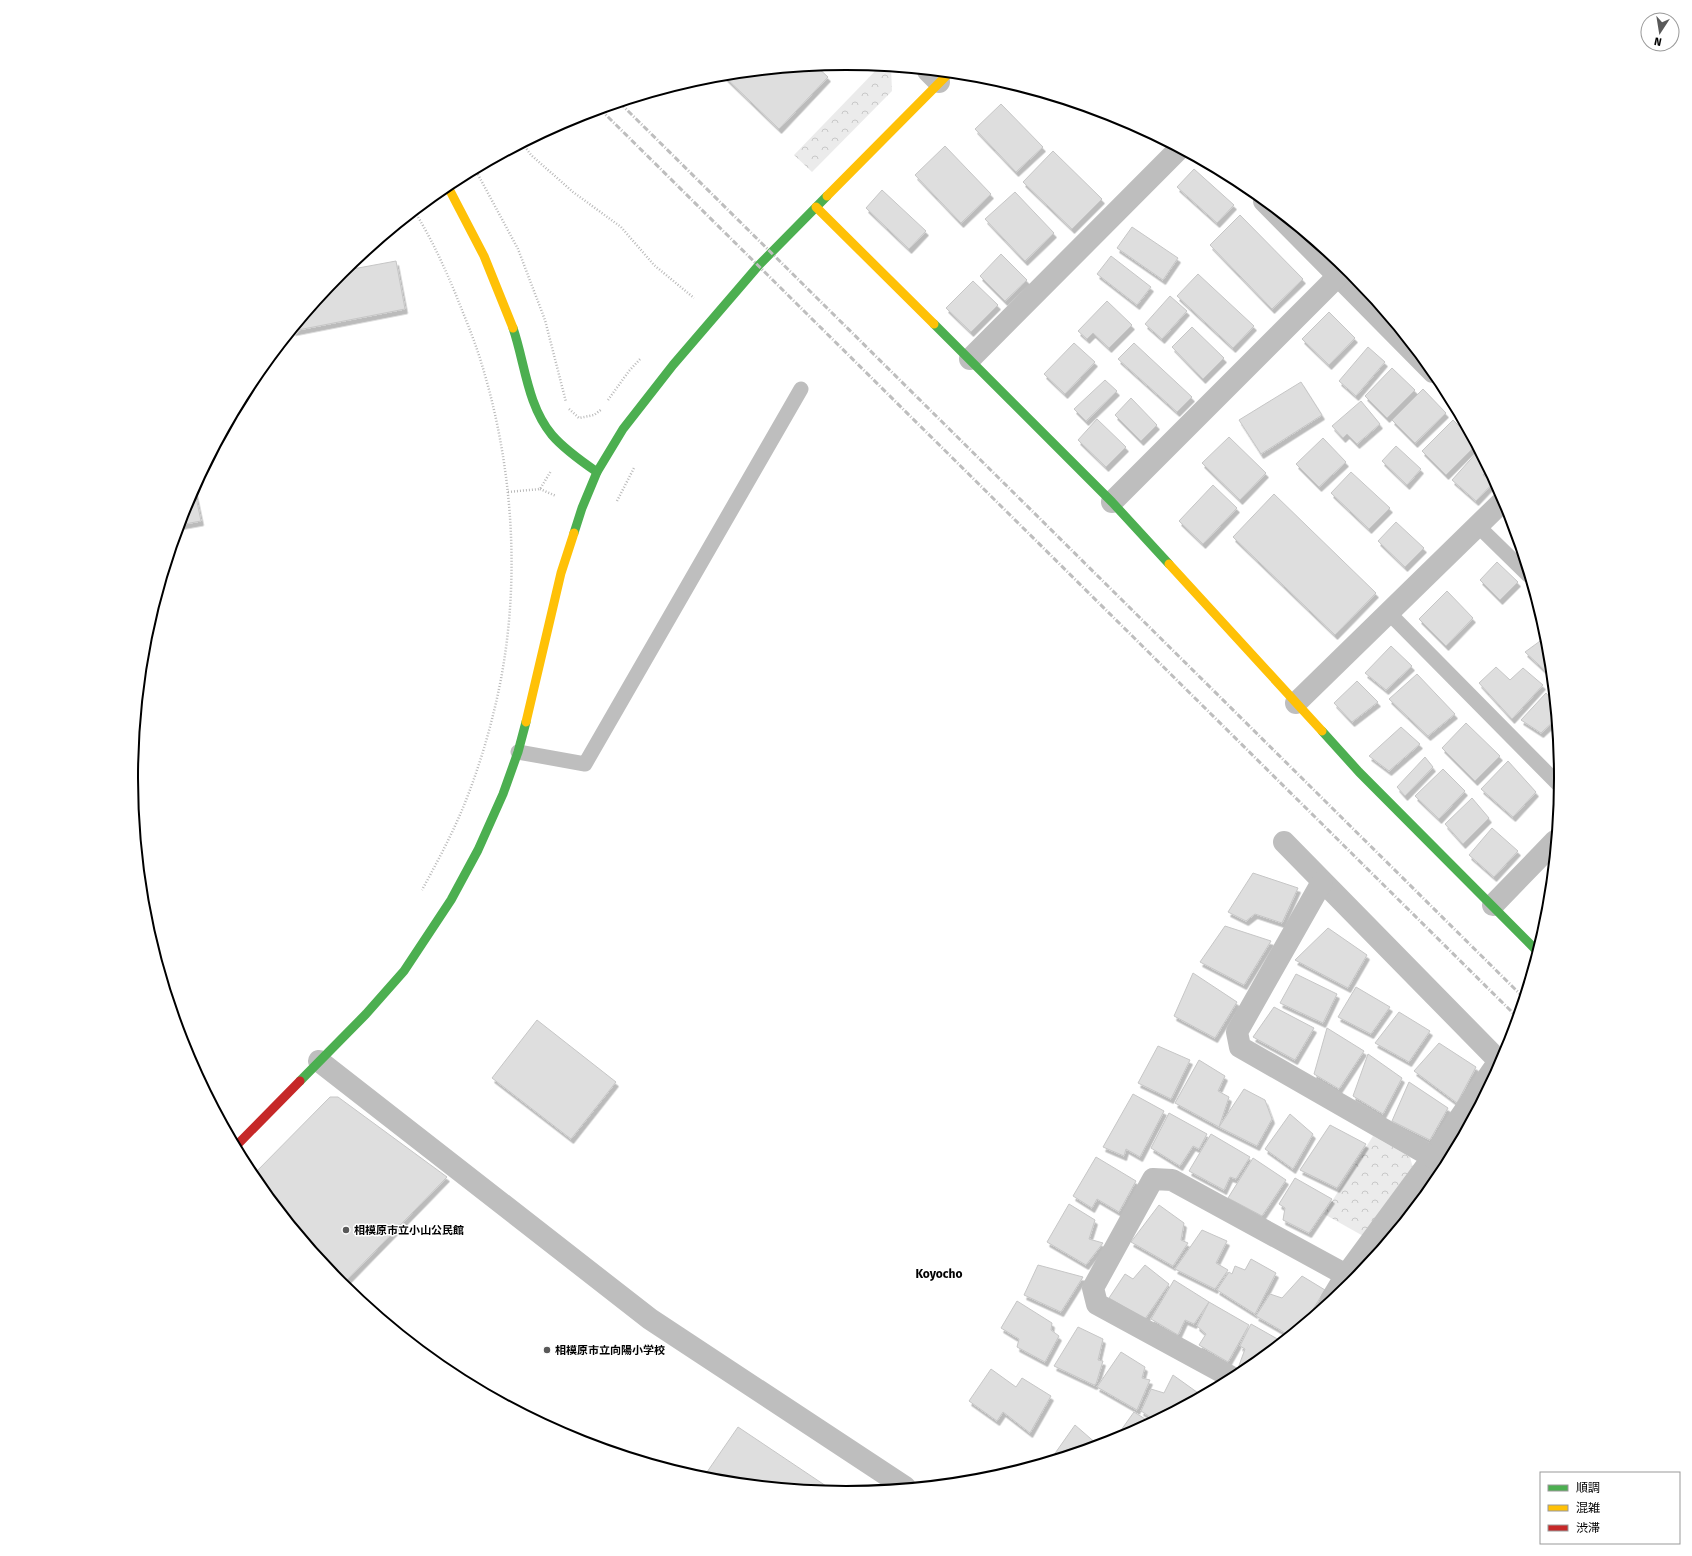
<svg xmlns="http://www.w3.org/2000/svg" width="1692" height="1556" viewBox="0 0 1692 1556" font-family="'Fira Sans','Noto Sans JP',sans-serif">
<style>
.park{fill:url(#park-crowns)}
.building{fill:#dedede;stroke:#c6c6c6;filter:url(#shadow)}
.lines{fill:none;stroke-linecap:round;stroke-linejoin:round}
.path{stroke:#b9b9b9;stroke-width:2.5;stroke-dasharray:1 2;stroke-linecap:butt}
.lane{stroke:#bebebe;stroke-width:15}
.street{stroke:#bebebe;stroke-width:22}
.fast{stroke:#4caf50;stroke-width:9}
.slow{stroke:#ffc107;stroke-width:9}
.jam{stroke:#c62828;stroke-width:9}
.rail{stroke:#bebebe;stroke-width:3;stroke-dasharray:6 2 1 2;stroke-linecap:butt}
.poi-dot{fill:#595959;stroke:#fff;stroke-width:1.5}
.labels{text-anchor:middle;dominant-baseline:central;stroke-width:3;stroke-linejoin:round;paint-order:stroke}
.poi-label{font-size:11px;font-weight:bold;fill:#000;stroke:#fff;text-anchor:start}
.neighbourhood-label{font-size:12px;font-weight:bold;fill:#000;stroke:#fff}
.rim{fill:none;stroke:#000;stroke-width:2}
</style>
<defs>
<pattern id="park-crowns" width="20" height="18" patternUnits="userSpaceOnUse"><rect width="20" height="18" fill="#ebebeb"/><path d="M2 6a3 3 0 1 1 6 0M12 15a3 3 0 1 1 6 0" fill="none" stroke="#c8c8c8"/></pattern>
<filter id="shadow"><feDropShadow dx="2.5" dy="4.5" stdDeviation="0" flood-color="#0004"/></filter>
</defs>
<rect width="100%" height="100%" fill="#fff"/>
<!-- park -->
<g class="park">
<polygon points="880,66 891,67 892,91 812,172 794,155"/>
<polygon points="1373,1136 1410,1157 1413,1168 1365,1237 1324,1214"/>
</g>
<!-- building -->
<g class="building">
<polygon points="816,66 828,77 779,129 723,75"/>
<polygon points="1001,104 1043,147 1016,172 975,129"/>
<polygon points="945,146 991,194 961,223 915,175"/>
<polygon points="1053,151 1102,199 1072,229 1023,182"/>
<polygon points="1194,169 1234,205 1217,223 1177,187"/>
<polygon points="882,190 926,231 909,249 866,208"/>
<polygon points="1015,192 1054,233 1025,261 985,219"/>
<polygon points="1240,215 1303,279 1272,309 1210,245"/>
<polygon points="1132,227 1178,258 1163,280 1117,248"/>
<polygon points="1001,254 1027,280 1005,301 980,276"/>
<polygon points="1111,256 1151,287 1137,305 1097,274"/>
<polygon points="396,261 405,309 293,331 342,271"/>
<polygon points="1198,274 1254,326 1233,348 1177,296"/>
<polygon points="973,281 998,305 971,332 946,308"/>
<polygon points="1170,296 1187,311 1162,339 1145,324"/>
<polygon points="1107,301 1132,325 1109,348 1093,333 1087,339 1078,331"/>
<polygon points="1329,312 1355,338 1329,365 1302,339"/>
<polygon points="1192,327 1224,358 1203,379 1172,347"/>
<polygon points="1074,343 1095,362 1065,394 1044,374"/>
<polygon points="1134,343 1192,397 1177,412 1118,359"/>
<polygon points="1368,347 1385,362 1356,396 1339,381"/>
<polygon points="1392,368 1415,390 1387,418 1365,396"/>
<polygon points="1105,380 1117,391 1086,421 1074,409"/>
<polygon points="1301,382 1322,415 1261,454 1239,420"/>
<polygon points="1423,389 1446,413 1415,443 1392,420"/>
<polygon points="1131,398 1157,425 1141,441 1115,415"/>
<polygon points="1361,401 1380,424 1357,444 1347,434 1343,438 1332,426"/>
<polygon points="1097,419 1126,447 1106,467 1078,440"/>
<polygon points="1453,420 1471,438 1475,446 1446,475 1422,451"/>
<polygon points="1229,437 1266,473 1240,500 1202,463"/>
<polygon points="1323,438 1346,462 1319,487 1296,464"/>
<polygon points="1396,446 1421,469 1407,485 1382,461"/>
<polygon points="1478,451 1488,469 1483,475 1493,483 1476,501 1452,480"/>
<polygon points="1351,472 1390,508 1369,529 1331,493"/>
<polygon points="1213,485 1237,508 1203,544 1179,521"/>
<polygon points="194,488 201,521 179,525 186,504"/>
<polygon points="1274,494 1376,593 1335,635 1233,537"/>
<polygon points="1511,518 1515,531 1506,523"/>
<polygon points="1396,522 1424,548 1405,567 1378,541"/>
<polygon points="1497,562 1518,582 1500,600 1480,580"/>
<polygon points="1447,591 1473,618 1446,646 1419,619"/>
<polygon points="1547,636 1547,639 1551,676 1525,652"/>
<polygon points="1391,646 1412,666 1386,690 1365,673"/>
<polygon points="1496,667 1510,680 1523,668 1543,685 1512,719 1479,683"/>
<polygon points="1417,674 1455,714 1428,736 1389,699"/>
<polygon points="1357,681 1378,702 1352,722 1334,703"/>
<polygon points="1546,693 1553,701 1555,720 1541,733 1521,720"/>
<polygon points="1466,723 1500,756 1475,781 1442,748"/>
<polygon points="1401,727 1420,744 1389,771 1369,756"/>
<polygon points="1425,757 1433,767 1405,796 1397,787"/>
<polygon points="1508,761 1536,792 1513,817 1481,789"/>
<polygon points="1443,769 1465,791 1439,819 1415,796"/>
<polygon points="1472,798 1489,818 1463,844 1445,824"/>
<polygon points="1492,828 1518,851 1494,877 1469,855"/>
<polygon points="1253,873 1298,888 1282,923 1255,914 1246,921 1228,912"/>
<polygon points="1225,926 1271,941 1244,985 1200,962"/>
<polygon points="1328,928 1367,955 1348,988 1295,960"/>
<polygon points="1193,973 1237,1002 1215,1038 1174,1016"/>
<polygon points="1296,974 1337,994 1323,1023 1280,1003"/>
<polygon points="1356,987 1390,1007 1371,1034 1338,1017"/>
<polygon points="1274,1007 1314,1028 1295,1060 1253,1037"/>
<polygon points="1399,1012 1430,1031 1409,1062 1375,1043"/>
<polygon points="537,1020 616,1082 571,1139 492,1078"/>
<polygon points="1327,1028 1364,1051 1339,1089 1314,1074"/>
<polygon points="1439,1043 1476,1067 1457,1103 1414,1071"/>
<polygon points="1158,1046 1190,1060 1171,1099 1138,1083"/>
<polygon points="1368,1054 1402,1078 1383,1114 1353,1096"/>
<polygon points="1199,1060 1225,1076 1218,1091 1229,1097 1219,1127 1175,1103"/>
<polygon points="1409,1082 1448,1108 1430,1140 1392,1121"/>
<polygon points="1244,1089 1265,1100 1272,1119 1257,1146 1219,1127"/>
<polygon points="1133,1094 1164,1111 1140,1157 1126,1149 1124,1156 1103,1147"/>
<polygon points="330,1097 338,1097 447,1177 342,1285 252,1176"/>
<polygon points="1169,1113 1207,1134 1199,1149 1193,1146 1180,1166 1151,1148"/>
<polygon points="1290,1114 1313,1134 1293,1169 1265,1149"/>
<polygon points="1330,1125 1366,1144 1337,1188 1300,1170"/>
<polygon points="1211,1134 1250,1157 1236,1179 1230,1177 1224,1190 1189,1171"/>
<polygon points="1096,1157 1136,1181 1119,1212 1097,1199 1092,1208 1073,1196"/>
<polygon points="1253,1158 1286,1180 1262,1216 1228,1198"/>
<polygon points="1295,1178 1332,1199 1309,1233 1283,1220 1285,1208 1279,1204"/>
<polygon points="1069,1204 1095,1220 1089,1239 1103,1243 1086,1265 1047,1242"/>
<polygon points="1159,1205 1184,1223 1181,1240 1188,1243 1173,1266 1131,1242"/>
<polygon points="1202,1230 1227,1241 1216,1263 1228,1270 1215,1289 1175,1269"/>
<polygon points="1251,1259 1276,1273 1255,1314 1217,1290 1229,1272 1232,1274 1235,1266 1245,1270"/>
<polygon points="1038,1265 1083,1277 1061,1312 1024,1295"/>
<polygon points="1145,1265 1169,1284 1145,1319 1109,1298 1125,1274 1133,1279"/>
<polygon points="1302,1276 1325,1290 1305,1322 1289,1335 1256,1316 1270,1294 1282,1298"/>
<polygon points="1174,1280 1209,1302 1194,1324 1185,1320 1178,1335 1151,1319"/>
<polygon points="1017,1301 1052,1323 1051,1330 1059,1336 1045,1362 1017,1347 1019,1339 1001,1328"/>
<polygon points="1209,1302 1249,1325 1228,1362 1199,1345 1206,1334 1197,1326"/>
<polygon points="1251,1324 1281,1341 1243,1373 1237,1371 1245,1349 1240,1346"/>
<polygon points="1078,1327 1103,1339 1098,1360 1103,1361 1096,1384 1094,1385 1054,1366"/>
<polygon points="1121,1352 1145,1367 1142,1378 1150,1380 1137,1410 1097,1387"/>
<polygon points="991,1369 1016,1387 1022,1378 1051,1396 1030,1433 1003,1412 997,1421 969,1401"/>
<polygon points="1173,1375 1201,1395 1155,1420 1141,1411 1151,1389 1164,1393"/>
<polygon points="1134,1412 1150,1422 1114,1440"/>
<polygon points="1075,1425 1098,1445 1051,1459"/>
<polygon points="738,1427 835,1492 720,1481 707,1472"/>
</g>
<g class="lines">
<!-- path -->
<g class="path">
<polyline points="523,144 531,155 573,192 621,227 654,265 694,298"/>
<polyline points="475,169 518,249 545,320 566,402"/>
<path d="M 415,212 C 431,238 444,266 456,295 C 465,318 475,341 482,365 C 516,477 522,601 493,715 C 485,748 473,785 459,817 C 448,842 435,866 422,890"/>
<polyline points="608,400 629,371 641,358"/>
<polyline points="569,409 579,418 594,415 602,409"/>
<polyline points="540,489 556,496"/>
<polyline points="508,492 540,489 551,471"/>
<polyline points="617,501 634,468"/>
</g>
<!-- lane -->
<g class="lane">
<polyline points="1478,526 1528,575"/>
<polyline points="1389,613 1560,786"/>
<polyline points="518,752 585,764 801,389"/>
</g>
<!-- street -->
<g class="street">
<polyline points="928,71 939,82"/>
<polyline points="1264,201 1433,372"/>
<polyline points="970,359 1179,149"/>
<polyline points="1112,502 1346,268"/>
<polyline points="1296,703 1504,500"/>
<polyline points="1284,842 1499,1061 1430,1161 1346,1275 1331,1300"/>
<polyline points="1322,882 1237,1032 1240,1047 1432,1157"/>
<polyline points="1493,905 1555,841"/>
<polyline points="319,1061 650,1319 905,1487"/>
<polyline points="1233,1378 1097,1304 1093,1288 1153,1179 1172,1180 1346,1275"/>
</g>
<!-- fast -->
<g class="fast">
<polyline points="934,324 1112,502 1169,564"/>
<path d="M 513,328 C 525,363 527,405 552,435 C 564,449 581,461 597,472"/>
<polyline points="574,533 582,508 597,472 623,429 673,365 759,265 827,196"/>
<polyline points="1322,731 1359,772 1537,951"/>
<polyline points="300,1081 366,1014 404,971 451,900 478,850 503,794 518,752 526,722"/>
</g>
<!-- slow -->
<g class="slow">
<polyline points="447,185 484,256 513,328"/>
<polyline points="827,196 949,73"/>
<polyline points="816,207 934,324"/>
<polyline points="1169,564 1322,731"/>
<polyline points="526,722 561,573 574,533"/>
</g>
<!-- jam -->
<polyline class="jam" points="236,1146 300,1081"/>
<!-- rail -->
<g class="rail">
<polyline points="620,103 1523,997"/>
<polyline points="600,109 1517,1017"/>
</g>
</g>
<!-- markers -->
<g class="poi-dot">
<circle cx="346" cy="1230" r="4"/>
<circle cx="547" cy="1350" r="4"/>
</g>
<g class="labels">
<!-- poi labels -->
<g class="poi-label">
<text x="354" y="1230">相模原市立小山公民館</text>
<text x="555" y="1350">相模原市立向陽小学校</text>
</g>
<!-- neighbourhood labels -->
<g class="neighbourhood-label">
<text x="939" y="1274">Koyocho</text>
</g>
</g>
<!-- crop -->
<path d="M0 0H1692V1556H0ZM138 778a708 708 0 1 1 1416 0a708 708 0 1 1-1416 0Z" fill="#fff" fill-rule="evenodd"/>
<path class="rim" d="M138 778a708 708 0 1 1 1416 0a708 708 0 1 1-1416 0Z"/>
<!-- legend -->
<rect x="1540" y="1472" width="140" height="72" fill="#ffffff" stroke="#999999"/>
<rect x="1548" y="1485" width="20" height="6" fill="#4caf50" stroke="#999999"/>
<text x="1576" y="1492" font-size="12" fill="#000000">順調</text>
<rect x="1548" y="1505" width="20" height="6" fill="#ffc107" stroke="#999999"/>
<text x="1576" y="1512" font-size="12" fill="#000000">混雑</text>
<rect x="1548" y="1525" width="20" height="6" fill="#c62828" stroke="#999999"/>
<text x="1576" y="1532" font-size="12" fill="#000000">渋滞</text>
<!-- north arrow -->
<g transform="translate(1660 32) rotate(192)"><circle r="19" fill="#ffffff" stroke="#999999"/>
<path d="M0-3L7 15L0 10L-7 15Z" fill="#595959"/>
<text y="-6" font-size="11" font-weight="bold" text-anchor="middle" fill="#000000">N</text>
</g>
</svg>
